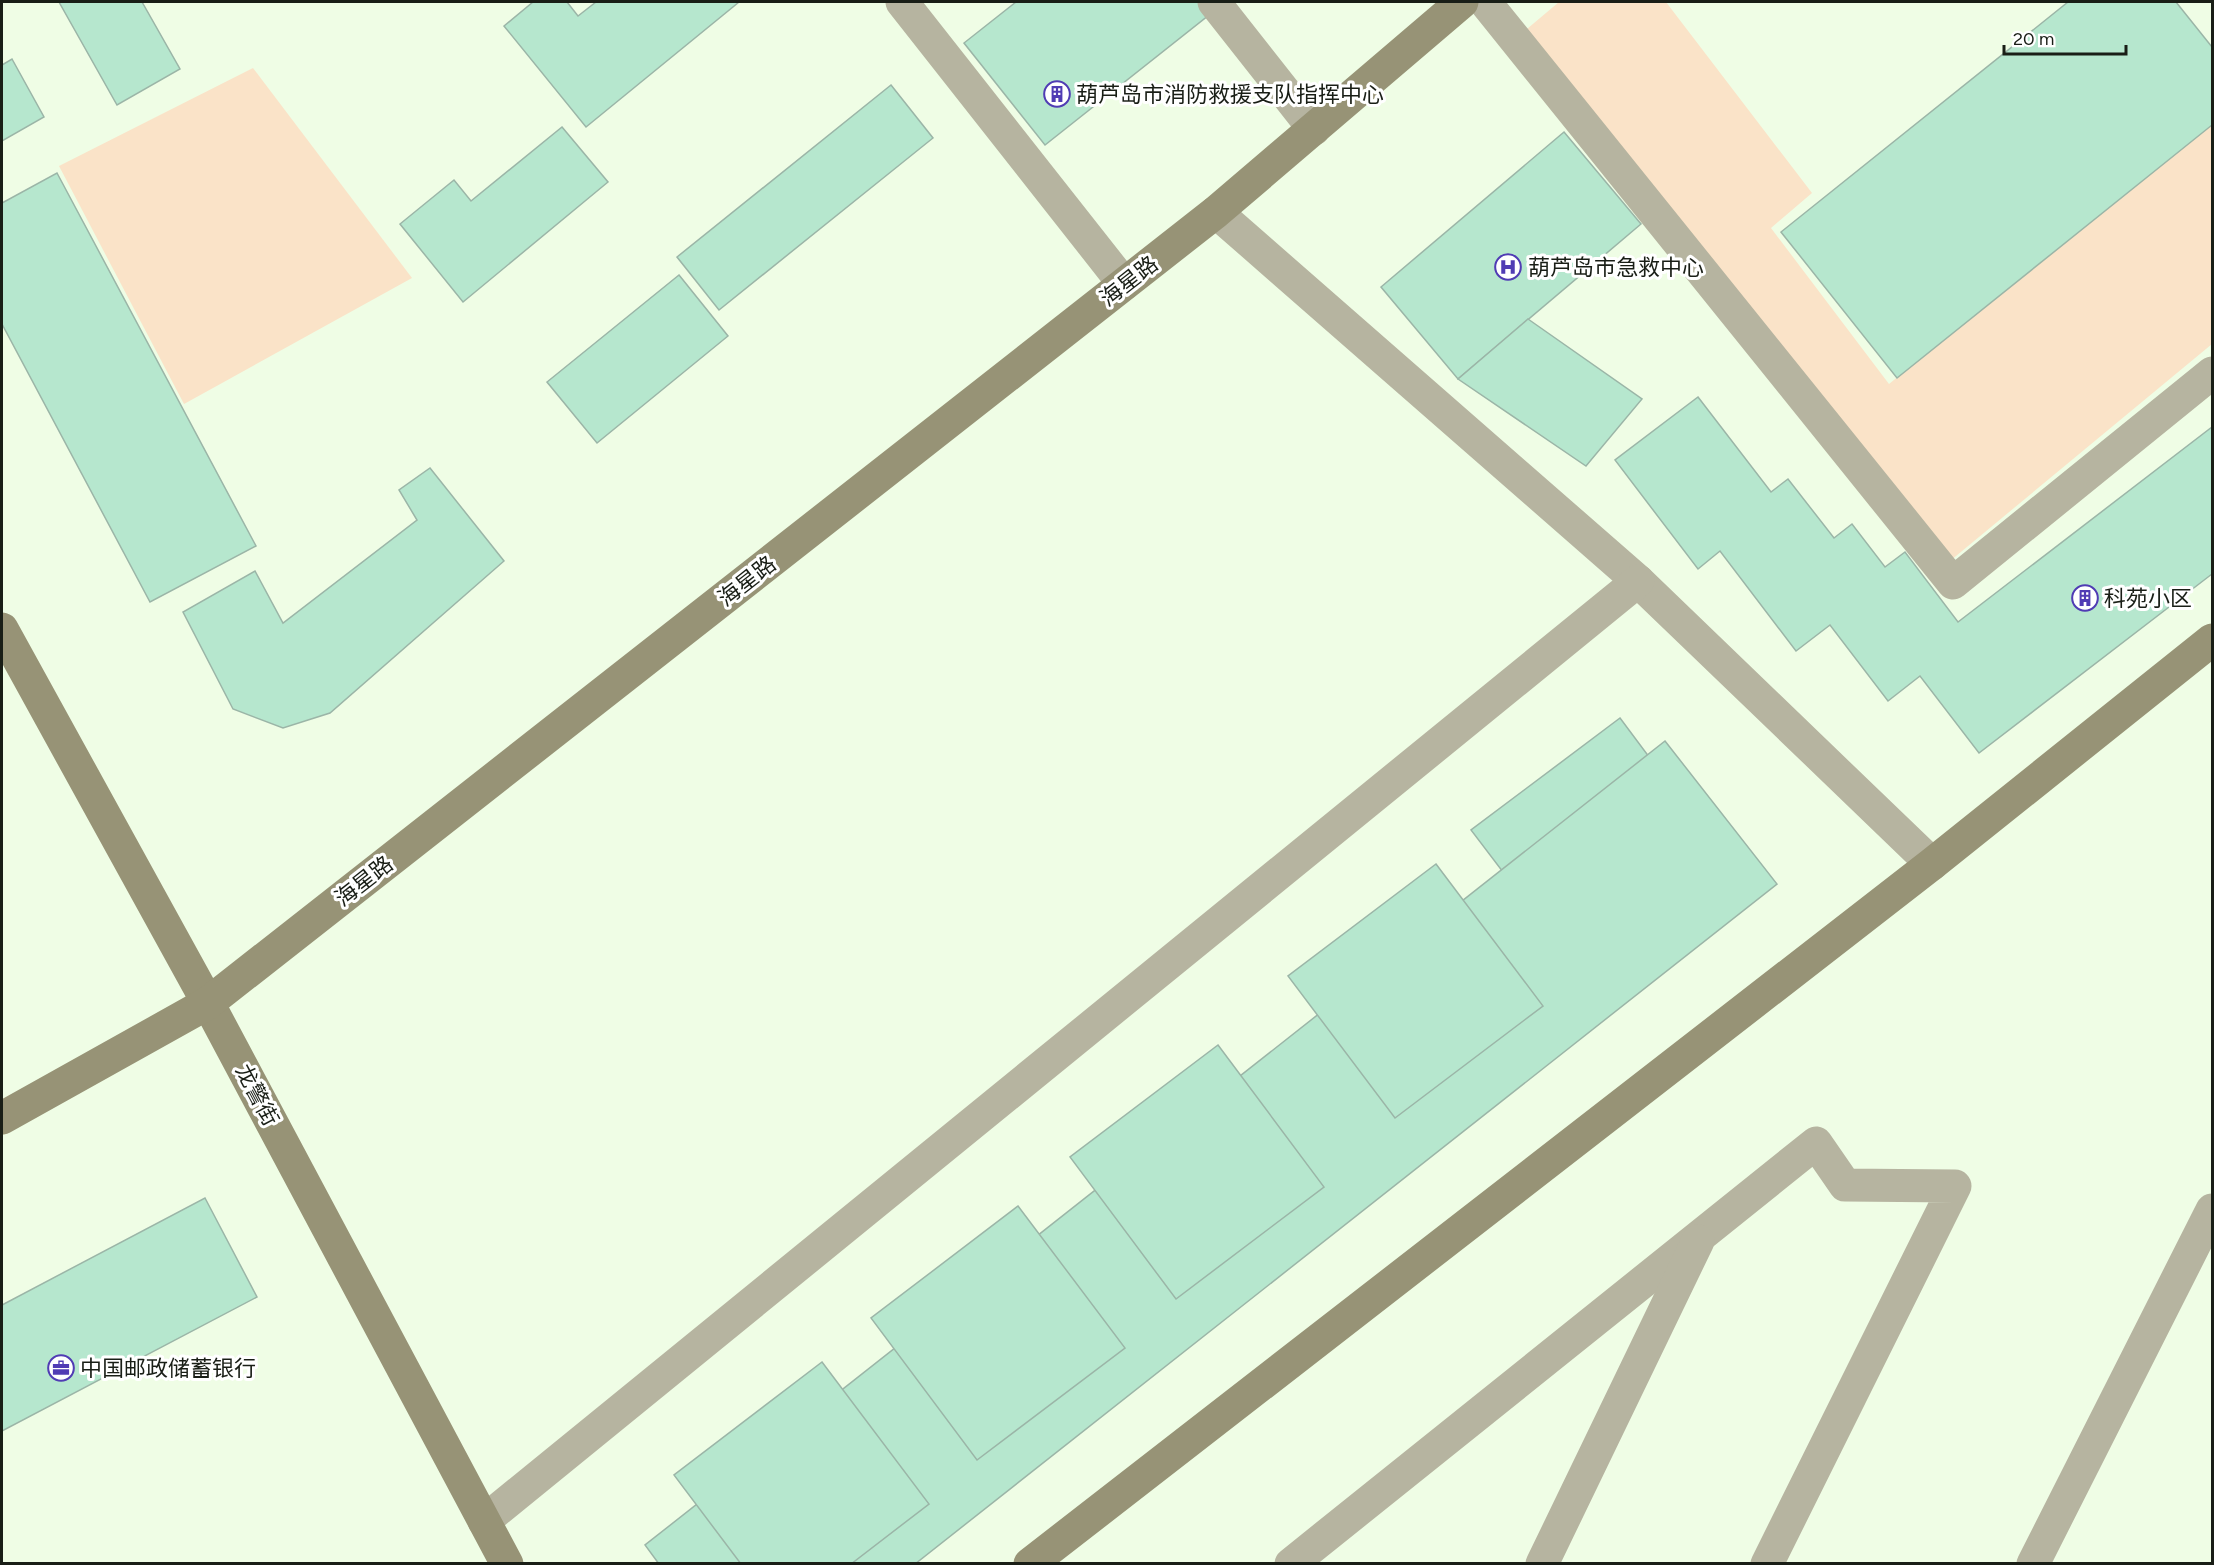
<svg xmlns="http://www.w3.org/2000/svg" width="2214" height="1565" viewBox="0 0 2214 1565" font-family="Figtree,'Noto Sans SC',sans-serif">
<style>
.green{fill:#fae3c8}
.building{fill:#b6e7ce;stroke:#9bb5a7;stroke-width:1.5}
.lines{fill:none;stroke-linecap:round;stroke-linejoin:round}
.street{stroke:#b6b4a0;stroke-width:33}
.secondary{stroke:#979376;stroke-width:33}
.labels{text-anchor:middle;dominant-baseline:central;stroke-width:6;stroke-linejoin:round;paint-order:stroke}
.poi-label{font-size:22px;fill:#191e16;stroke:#fff;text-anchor:start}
.street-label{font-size:22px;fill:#191e16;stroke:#fff}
</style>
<rect width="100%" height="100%" fill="#effde5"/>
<!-- green -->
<g class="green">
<polygon points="1559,2 1666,2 1812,193 1771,228 1889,384 2212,121 2212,344 1950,561 1521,34"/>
<polygon points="253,68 412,278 184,404 59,166"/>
</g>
<!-- building -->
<g class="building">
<polygon points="59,2 142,2 180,69 117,105"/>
<polygon points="533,2 567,2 578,16 596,2 739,2 586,127 504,26"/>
<polygon points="1016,2 1207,2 1214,11 1045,145 964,43"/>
<polygon points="2068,2 2176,2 2212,47 2212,125 1897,378 1781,232"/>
<polygon points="12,59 44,117 2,141 2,65"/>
<polygon points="891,85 933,138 719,310 677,257"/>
<polygon points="562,127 608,182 463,302 400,224 454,180 471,201"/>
<polygon points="1564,132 1641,224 1458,379 1381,287"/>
<polygon points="57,173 256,546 150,602 2,324 2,203"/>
<polygon points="679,275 728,336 597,443 547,382"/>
<polygon points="1528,319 1642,399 1586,466 1458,379"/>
<polygon points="1698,397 1771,492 1788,479 1834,538 1852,524 1885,567 1905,552 1958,622 2212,427 2212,574 1979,753 1920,676 1888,701 1830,625 1796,651 1720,551 1698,569 1615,460"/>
<polygon points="430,468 504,561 330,713 283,728 233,709 183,612 255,571 283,623 417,520 399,490"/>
<polygon points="1620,718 1726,860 1579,972 1471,830"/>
<polygon points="1665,741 1777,884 915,1564 659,1564 645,1545"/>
<polygon points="1436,864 1543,1006 1395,1118 1288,976"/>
<polygon points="1218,1045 1324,1187 1176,1299 1070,1157"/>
<polygon points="205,1198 257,1297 2,1431 2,1305"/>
<polygon points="1018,1206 1125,1348 977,1460 871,1318"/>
<polygon points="822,1362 929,1504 851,1564 741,1564 674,1475"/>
</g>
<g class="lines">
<!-- street -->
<g class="street">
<polyline points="902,2 1124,284"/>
<polyline points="1214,2 1314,129"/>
<polyline points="1485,2 1953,583 2212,373"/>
<polyline points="1216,212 1638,581 1932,864"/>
<polyline points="484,1521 1638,581"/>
<polyline points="1291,1564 1816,1143 1845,1185 1955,1186 1767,1564"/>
<polyline points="1542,1564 1698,1241"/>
<polyline points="2033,1564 2212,1210"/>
</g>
<!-- secondary -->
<g class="secondary">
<polyline points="2,629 208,1003 507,1564"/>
<polyline points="2,1118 208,1003 1216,212 1462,2"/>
<polyline points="1030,1564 1932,864 2212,640"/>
</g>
</g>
<!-- icons -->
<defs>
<g id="building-ring" transform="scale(1.35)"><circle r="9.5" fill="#fff" stroke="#503cb4" stroke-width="1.5"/><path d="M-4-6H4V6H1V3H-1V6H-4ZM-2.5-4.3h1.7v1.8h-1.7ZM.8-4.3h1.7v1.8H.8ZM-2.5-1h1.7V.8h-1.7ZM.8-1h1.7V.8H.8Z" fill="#503cb4"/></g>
<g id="hospital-ring" transform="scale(1.35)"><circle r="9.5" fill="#fff" stroke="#503cb4" stroke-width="1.5"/><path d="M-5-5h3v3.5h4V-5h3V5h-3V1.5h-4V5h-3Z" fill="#503cb4"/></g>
<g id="office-ring" transform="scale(1.35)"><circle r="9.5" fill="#fff" stroke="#503cb4" stroke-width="1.5"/><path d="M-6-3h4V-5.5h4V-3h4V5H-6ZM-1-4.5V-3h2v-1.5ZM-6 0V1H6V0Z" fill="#503cb4"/></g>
</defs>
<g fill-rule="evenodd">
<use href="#building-ring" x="1057" y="94"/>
<use href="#hospital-ring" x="1508" y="267"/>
<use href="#building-ring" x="2085" y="598"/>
<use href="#office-ring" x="61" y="1368"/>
</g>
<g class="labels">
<!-- poi labels -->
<g class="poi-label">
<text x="1076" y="94">葫芦岛市消防救援支队指挥中心</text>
<text x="1528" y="267">葫芦岛市急救中心</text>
<text x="2104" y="598">科苑小区</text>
<text x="80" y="1368">中国邮政储蓄银行</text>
</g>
<!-- street labels -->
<g class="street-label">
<text transform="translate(1129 281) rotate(-38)">海星路</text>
<text transform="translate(747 581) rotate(-38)">海星路</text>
<text transform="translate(364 881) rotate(-38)">海星路</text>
<text transform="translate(257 1095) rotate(62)">龙警街</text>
</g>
</g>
<!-- border -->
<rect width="2214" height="1565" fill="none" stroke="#191e16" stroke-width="6"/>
<!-- scale -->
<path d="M2004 45v9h122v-9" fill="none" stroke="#191e16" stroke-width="3"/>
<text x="2013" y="45" font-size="18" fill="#191e16" stroke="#ffffff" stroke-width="4.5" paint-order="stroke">20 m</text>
</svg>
